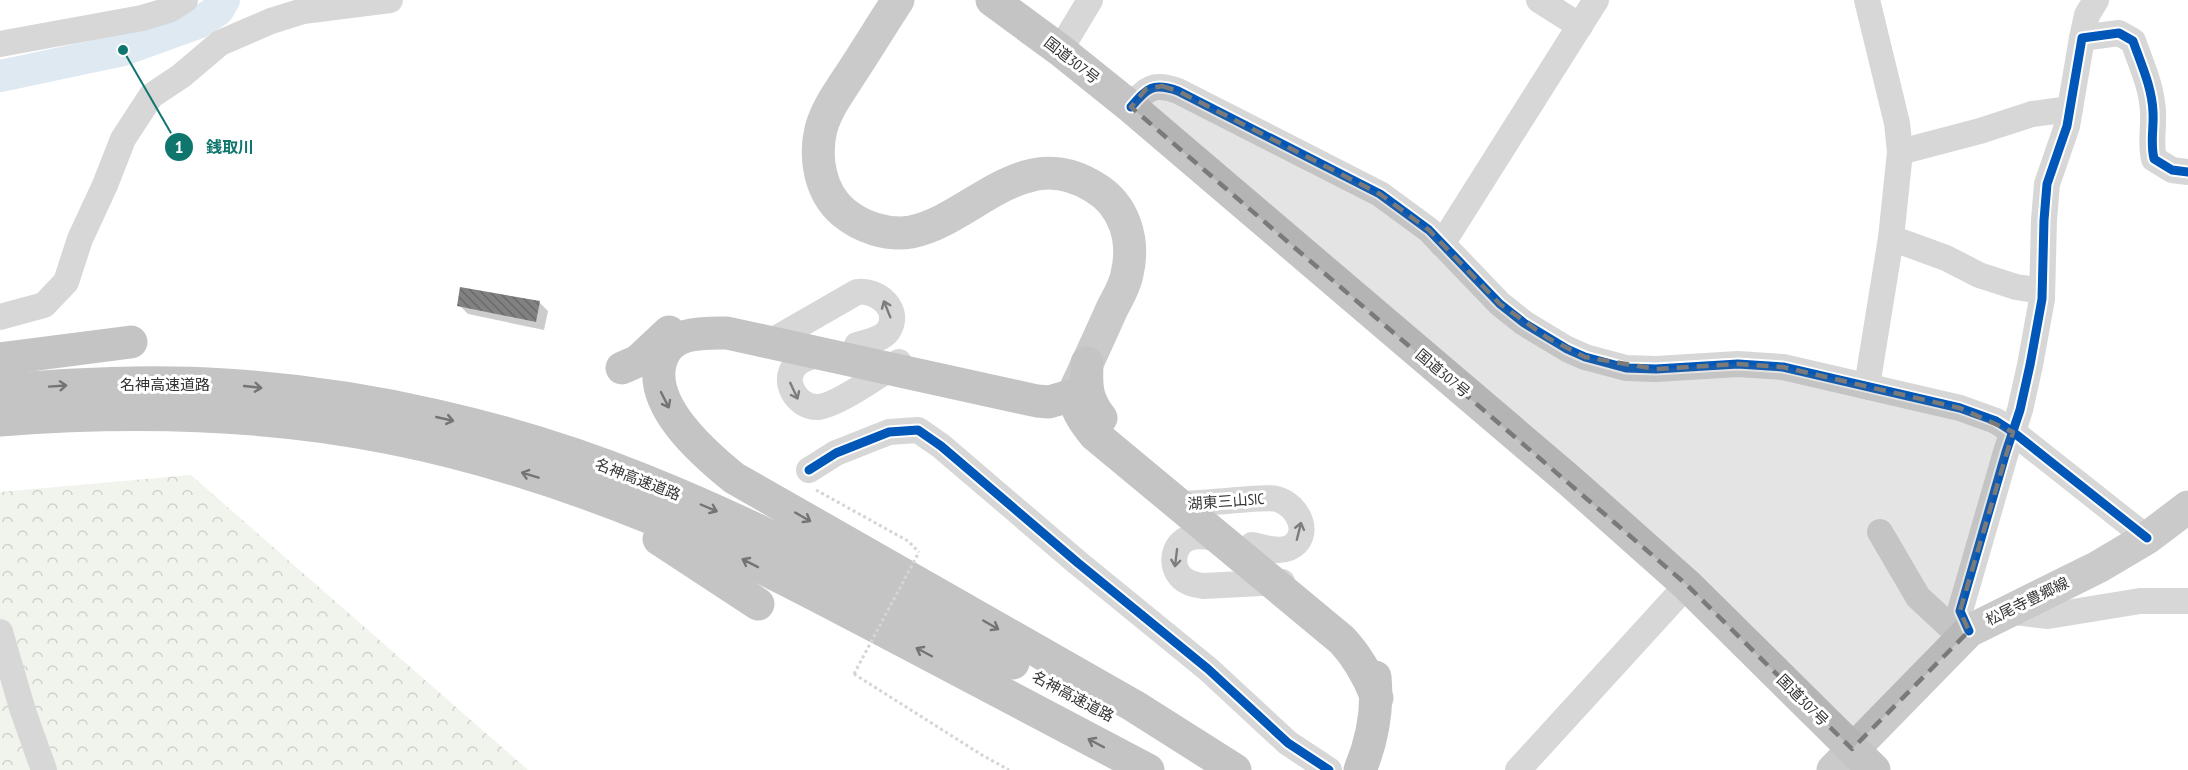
<svg xmlns="http://www.w3.org/2000/svg" width="2188" height="770" viewBox="0 0 2188 770" font-family="'PT Sans Narrow','Noto Sans JP',sans-serif">
<style>
.forest{fill:url(#forest-crowns)}
.shadow{fill:#0003}
.lines{fill:none;stroke-linecap:round;stroke-linejoin:round}
.river{stroke:#dee9f2;stroke-width:32}
.building{fill:url(#building-back-hatch)}
.path{stroke:#d5d5d5;stroke-width:3;stroke-dasharray:3 3;stroke-linecap:butt}
.minor{stroke:#d7d7d7;stroke-width:26}
.major{stroke:#cacaca;stroke-width:33}
.highway{stroke:#c4c4c4;stroke-width:33}
.path-bridge{stroke:#d5d5d5;stroke-width:3;stroke-dasharray:3 3;stroke-linecap:butt}
.cycleway-casing{stroke:#fff;stroke-width:13}
.cycleway{stroke:#0057b8;stroke-width:9}
.oneway{stroke:#7d7d7d}
.oneway2{stroke:#747474}
.marked{fill:#7a7a7a;fill-opacity:0.2;stroke:#7a7a7a;stroke-width:4.5;stroke-dasharray:12 8;stroke-linejoin:round}
.labels{text-anchor:middle;dominant-baseline:central;stroke-width:6;stroke-linejoin:round;paint-order:stroke}
.street-label{font-size:15px;fill:#333;stroke:#fff}
.leader{fill:none;stroke:#0f766e;stroke-width:2}
.callout-dot{fill:#0f766e;stroke:#fff;stroke-width:2}
.mark-label{font-size:18px;text-anchor:middle;font-weight:bold;fill:#fff}
.callout-label{font-size:16px;text-anchor:middle;font-weight:bold;fill:#0f766e;stroke:#fff;stroke-width:6;stroke-linejoin:round;paint-order:stroke}
</style>
<defs>
<pattern id="forest-crowns" width="20" height="18" patternUnits="userSpaceOnUse" patternTransform="scale(1.5)"><rect width="20" height="18" fill="#f1f4ed"/><path d="M2 6a3 3 0 1 1 6 0M12 15a3 3 0 1 1 6 0" fill="none" stroke="#cfd2cc"/></pattern>
<pattern id="building-back-hatch" width="6" height="6" patternUnits="userSpaceOnUse" patternTransform="scale(1.5)"><rect width="6" height="6" fill="#818181"/><path d="M-1 5l2 2M0 0l6 6M5-1l2 2" fill="none" stroke="#6a6a6a"/></pattern>
</defs>
<rect width="100%" height="100%" fill="#fff"/>
<!-- forest -->
<polygon class="forest" points="191,475 528,770 0,770 0,492"/>
<!-- shadow -->
<polygon class="shadow" points="539,302 548,311 544,330 468,314 459,305"/>
<g class="lines">
<!-- river -->
<polyline class="river" points="0,76 123,50 198,23 218,10 224,0"/>
</g>
<!-- building -->
<polygon class="building" points="460,287 540,301 536,322 457,306"/>
<g class="lines">
<!-- path -->
<g class="path">
<polyline points="816,490 908,541 919,552"/>
<polyline points="854,674 982,755 1009,770"/>
</g>
<!-- minor -->
<g class="minor">
<polyline points="1539,0 1580,26"/>
<polyline points="1867,0 1897,123 1900,152 1891,238 1867,386"/>
<polyline points="2082,38 2087,15 2096,0"/>
<polyline points="0,44 142,18 169,10 185,0"/>
<polyline points="1060,50 1090,0"/>
<path d="M 1131,107 C 1147,88 1153,82 1178,91 L 1380,194 L 1429,230 L 1500,304 L 1524,323 L 1567,349 L 1585,357 L 1626,368 L 1656,369 L 1738,364 L 1783,367 L 1960,408 L 1996,421 L 2013,432 L 2147,538"/>
<polyline points="1900,152 1980,131 2032,114 2070,109"/>
<polyline points="1891,238 1946,258 1979,275 2016,287 2042,291"/>
<polyline points="1442,244 1596,0"/>
<polyline points="0,317 44,305 66,282 80,239 105,185 123,139 151,96 181,76 220,43 271,21 303,11 390,0"/>
<path d="M 770,342 L 857,292 C 878,289 902,310 888,331 C 881,340 867,342 857,345"/>
<path d="M 823,353 C 815,356 803,358 797,364 C 780,379 796,407 817,407 C 834,407 883,373 899,362"/>
<polyline points="809,470 836,453 889,432 918,430 941,446 1078,563 1208,669 1288,743 1329,770"/>
<path d="M 1180,504 C 1203,503 1226,501 1250,499 C 1259,499 1269,497 1277,499 C 1299,505 1313,537 1289,548 C 1277,553 1264,547 1252,545"/>
<polyline points="1880,532 1918,597 1948,625 1969,631"/>
<path d="M 1221,539 C 1212,538 1201,535 1193,537 C 1174,540 1168,565 1182,578 C 1187,583 1196,585 1203,586 L 1282,582"/>
<polyline points="2006,611 2048,616 2140,601 2188,601"/>
<path d="M 1969,631 L 1960,611 L 2006,452 L 2020,410 L 2030,365 L 2042,299 L 2044,220 L 2047,184 L 2067,126 L 2082,38 L 2119,33 L 2133,41 C 2141,64 2152,87 2153,112 C 2154,129 2150,142 2154,159 L 2172,170 L 2188,172"/>
<polyline points="0,632 23,711 44,770"/>
<polyline points="1518,770 1687,585"/>
</g>
<!-- major -->
<g class="major">
<path d="M 898,0 C 883,23 869,46 854,69 C 842,88 827,107 821,129 C 814,158 820,192 843,212 C 861,227 887,236 911,232 C 951,224 985,189 1025,177 C 1049,169 1073,174 1094,187 C 1125,205 1135,241 1127,274 C 1125,287 1116,300 1111,311 C 1099,338 1087,364 1075,390"/>
<polyline points="1833,770 1969,631 2098,567 2147,538 2188,507"/>
</g>
<!-- highway -->
<g class="highway">
<polyline points="992,0 1060,50 1131,107 1570,481 1687,585 1874,770"/>
<polyline points="0,359 131,342"/>
<path d="M 1087,363 C 1086,386 1086,399 1101,418"/>
<polyline points="622,368 638,361 669,332"/>
<path d="M 0,390 C 75,384 150,380 225,385 C 367,394 511,427 643,480 C 771,531 892,598 1013,663"/>
<path d="M 0,420 C 131,410 262,412 391,438 C 502,460 609,498 712,544 C 779,574 844,610 909,644 C 988,686 1068,728 1148,770"/>
<polyline points="659,539 758,604"/>
<path d="M 1235,770 L 1134,706 L 734,478 C 703,453 647,405 661,360 C 670,331 702,333 727,333 L 1037,401 L 1049,402 L 1073,395 C 1077,411 1084,422 1095,435 L 1342,640 C 1358,657 1368,675 1377,698"/>
<path d="M 1360,770 C 1373,739 1378,710 1375,677"/>
</g>
<!-- path-bridge -->
<polyline class="path-bridge" points="854,674 919,552"/>
<!-- cycleway casing -->
<g class="cycleway-casing">
<g id="cycleway">
<path d="M 1131,107 C 1147,88 1153,82 1178,91 L 1380,194 L 1429,230 L 1500,304 L 1524,323 L 1567,349 L 1585,357 L 1626,368 L 1656,369 L 1738,364 L 1783,367 L 1960,408 L 1996,421 L 2013,432 L 2147,538"/>
<polyline points="809,470 836,453 889,432 918,430 941,446 1078,563 1208,669 1288,743 1329,770"/>
<path d="M 1969,631 L 1960,611 L 2006,452 L 2020,410 L 2030,365 L 2042,299 L 2044,220 L 2047,184 L 2067,126 L 2082,38 L 2119,33 L 2133,41 C 2141,64 2152,87 2153,112 C 2154,129 2150,142 2154,159 L 2172,170 L 2188,172"/>
</g>
</g>
<!-- cycleway -->
<use href="#cycleway" class="cycleway"/>
</g>
<!-- one-way arrows -->
<defs><path id="oneway-shaft" d="M-6 0H5M1.5-3L5.5 0L1.5 3" fill="none" stroke-width="1.6" stroke-linecap="round" stroke-linejoin="round" transform="scale(1.5)"/></defs>
<g class="oneway">
<use href="#oneway-shaft" transform="translate(887 309) rotate(-112)"/>
<use href="#oneway-shaft" transform="translate(794 391) rotate(65)"/>
<use href="#oneway-shaft" transform="translate(1299 531) rotate(-76)"/>
<use href="#oneway-shaft" transform="translate(1176 558) rotate(97)"/>
</g>
<g class="oneway2">
<use href="#oneway-shaft" transform="translate(58 386) rotate(-4)"/>
<use href="#oneway-shaft" transform="translate(253 387) rotate(6)"/>
<use href="#oneway-shaft" transform="translate(665 400) rotate(63)"/>
<use href="#oneway-shaft" transform="translate(445 419) rotate(13)"/>
<use href="#oneway-shaft" transform="translate(530 475) rotate(-163)"/>
<use href="#oneway-shaft" transform="translate(709 508) rotate(23)"/>
<use href="#oneway-shaft" transform="translate(803 517) rotate(30)"/>
<use href="#oneway-shaft" transform="translate(750 563) rotate(-153)"/>
<use href="#oneway-shaft" transform="translate(991 625) rotate(30)"/>
<use href="#oneway-shaft" transform="translate(924 652) rotate(-152)"/>
<use href="#oneway-shaft" transform="translate(1096 743) rotate(-152)"/>
</g>
<!-- marked area -->
<path class="marked" d="M 1162,86 L 1178,91 L 1380,194 L 1429,230 L 1500,304 L 1548,338 L 1585,357 L 1656,369 L 1738,364 L 1783,367 L 1960,408 L 2013,432 L 1960,611 L 1969,631 L 1852,749 L 1687,585 L 1131,107 L 1146,89 Z"/>
<g class="labels">
<!-- street labels -->
<g class="street-label">
<text transform="translate(1072 60) rotate(38)">国道307号</text>
<text transform="translate(1443 373) rotate(40)">国道307号</text>
<text x="165" y="384">名神高速道路</text>
<text transform="translate(638 479) rotate(21)">名神高速道路</text>
<text transform="translate(1226 501) rotate(-4)">湖東三山SIC</text>
<text transform="translate(2027 601) rotate(-26)">松尾寺豊郷線</text>
<text transform="translate(1073 696) rotate(28)">名神高速道路</text>
<text transform="translate(1803 700) rotate(45)">国道307号</text>
</g>
</g>
<!-- callouts -->
<path class="leader" d="M123 50L179 147"/>
<g class="callout-dot">
<circle cx="123" cy="50" r="6"/>
<circle cx="179" cy="147" r="15"/>
</g>
<g class="mark-label">
<text x="179" y="153">1</text>
</g>
<g class="callout-label">
<text x="230" y="153">銭取川</text>
</g>
</svg>
